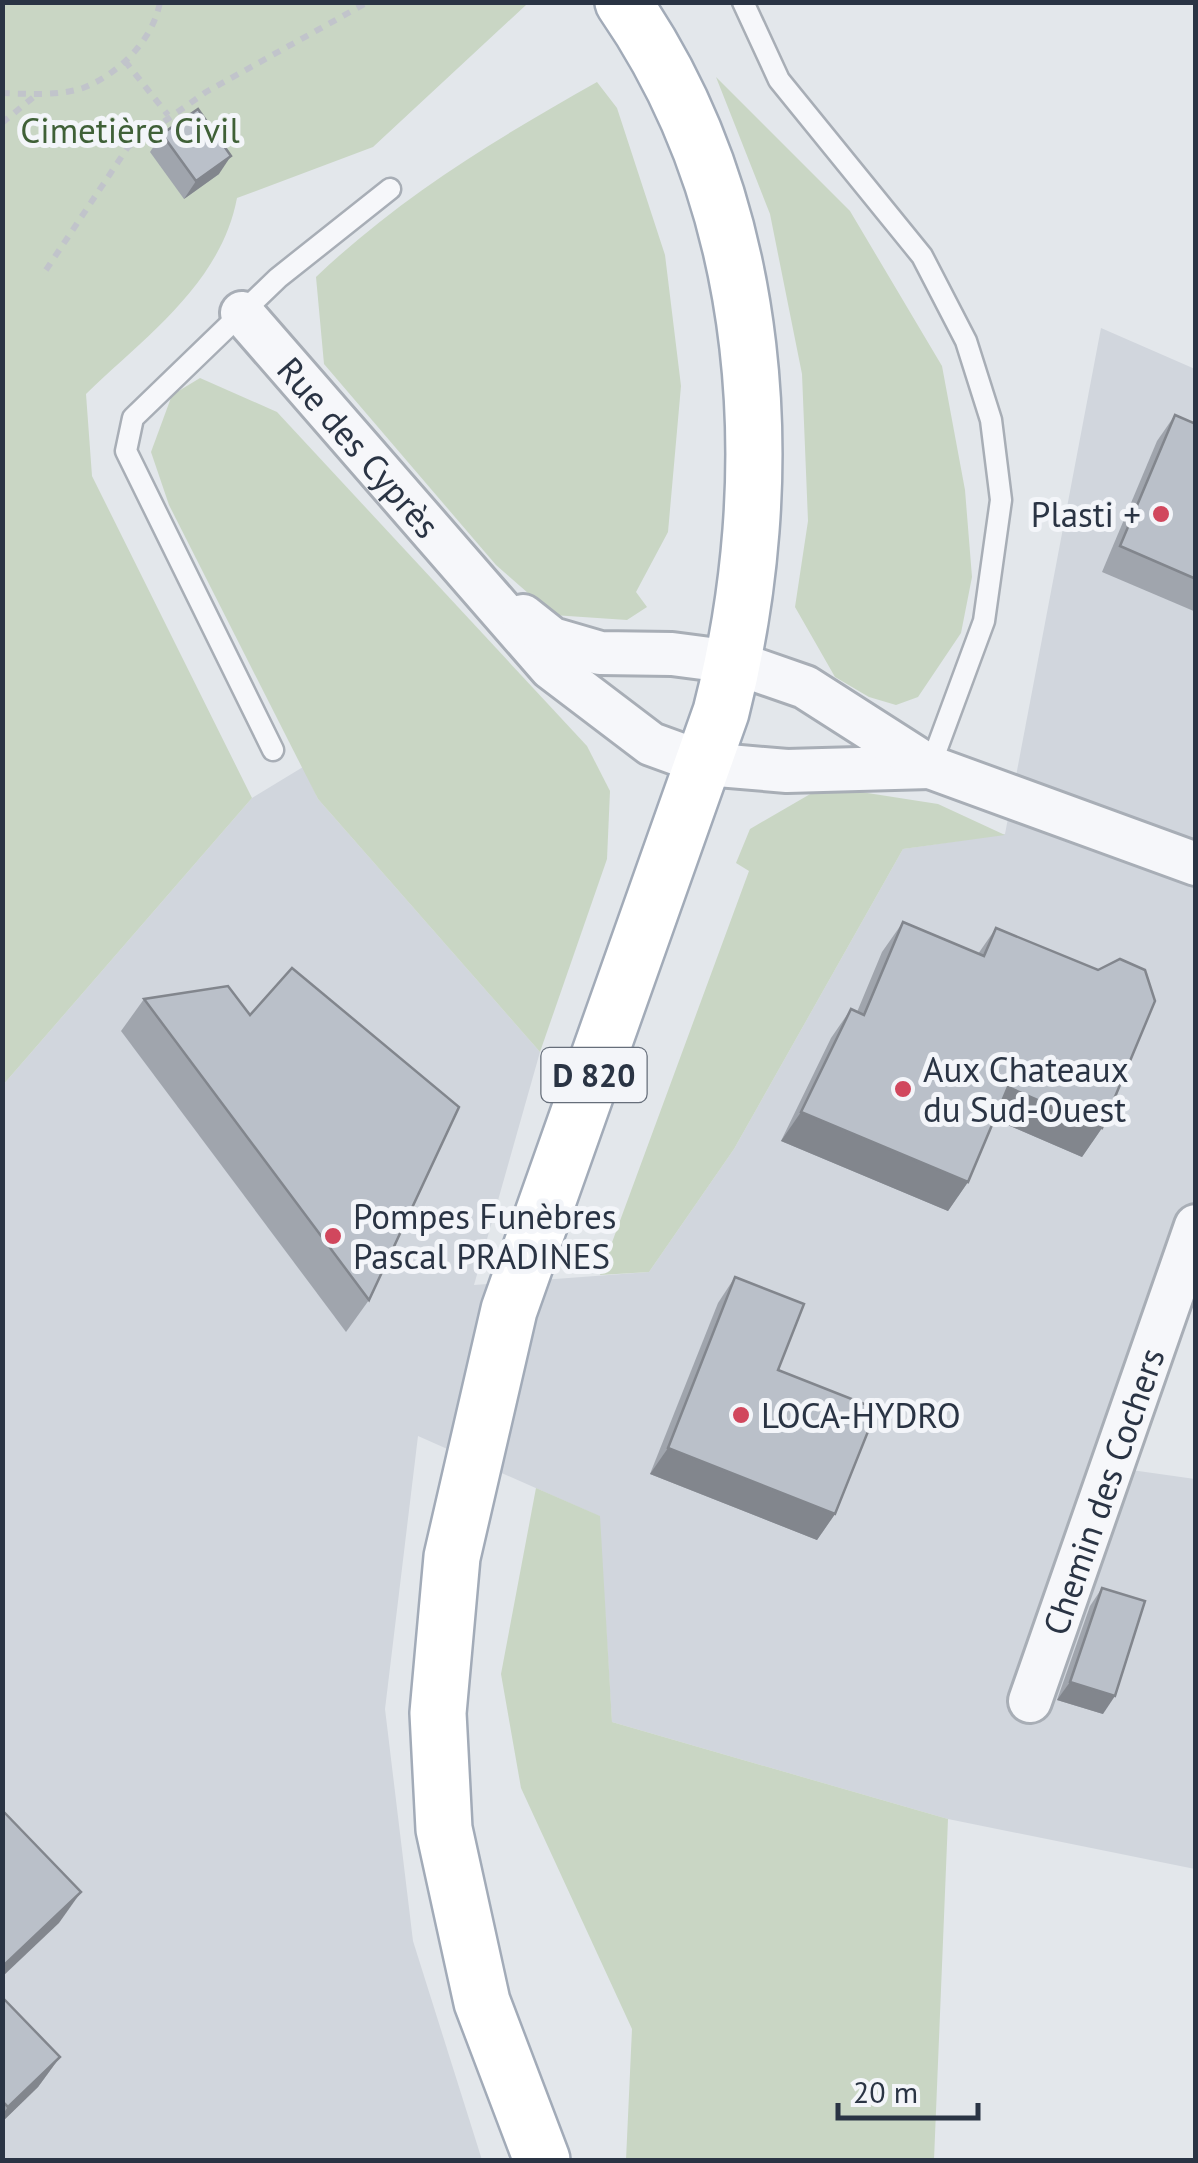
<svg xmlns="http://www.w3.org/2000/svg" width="1198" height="2163" viewBox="0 0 1198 2163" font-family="'PT Sans',sans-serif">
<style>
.built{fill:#d1d6dd}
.green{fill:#c9d6c4}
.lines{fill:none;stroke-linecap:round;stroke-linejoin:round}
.lane-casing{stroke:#a8aeb6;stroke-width:25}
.street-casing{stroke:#a8aeb6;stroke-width:48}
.primary-casing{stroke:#a2abb8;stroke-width:60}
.path{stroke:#c1c4cb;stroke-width:6;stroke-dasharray:8 8;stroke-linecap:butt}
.lane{stroke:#f6f7fa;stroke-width:20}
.street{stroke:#f6f7fa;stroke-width:42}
.primary{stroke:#fff;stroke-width:55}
.wall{fill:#a0a5ad}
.shaded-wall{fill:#82868d}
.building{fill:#bac0c9;stroke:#82868d;stroke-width:2.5}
.poi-dot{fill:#d1475d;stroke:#f3f5f9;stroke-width:4}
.labels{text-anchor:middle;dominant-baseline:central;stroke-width:10;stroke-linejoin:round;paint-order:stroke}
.shield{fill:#f3f5f9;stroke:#666e7a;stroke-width:2.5}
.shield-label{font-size:32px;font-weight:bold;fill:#2a3444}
.park-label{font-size:35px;fill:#3f6037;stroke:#f3f5f9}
.street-label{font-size:35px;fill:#2a3444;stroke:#f3f5f9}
.poi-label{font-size:35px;fill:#2a3444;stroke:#f3f5f9;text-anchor:start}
</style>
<rect width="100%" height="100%" fill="#e3e7eb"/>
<!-- built -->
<polygon class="built" points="1101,328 1195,369 1195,1227 1117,1468 1195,1479 1195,1869 948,1819 612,1722 599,1516 418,1436 385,1709 413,1941 482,2160 3,2160 3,1085 252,798 303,767 318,799 540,1052 474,1285 649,1272 734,1149 903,849 1005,834"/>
<!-- green -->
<g class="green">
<path d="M 3,3 L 526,5 L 373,147 L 237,198 C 221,283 146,336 86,394 L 92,476 L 252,798 L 3,1085 Z"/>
<polygon points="716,77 850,211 942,366 965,490 972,577 961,633 918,697 896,705 869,697 835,677 795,607 808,521 802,374 770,214"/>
<path d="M 597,82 L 617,108 L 665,255 L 681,386 L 668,532 L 636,592 L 647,607 L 627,620 L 553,615 L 496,565 L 324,364 L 316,277 C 401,196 496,139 597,82 Z"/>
<polygon points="200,378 277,412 587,746 610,791 607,859 540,1052 318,799 169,505 151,452 172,395"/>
<polygon points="861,792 938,804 1005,835 903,849 734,1149 649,1272 600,1275 749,871 736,863 750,829 812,793"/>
<polygon points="536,1488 600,1516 612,1722 948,1819 934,2160 626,2160 632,2029 521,1788 501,1674"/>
</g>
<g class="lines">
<!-- lane casing -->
<g class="lane-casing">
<g id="lane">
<polyline points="743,2 779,80 922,256 966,341 991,420 1001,500 984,621 930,767"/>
<polyline points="273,750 126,451 133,418 278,278 390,189"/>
</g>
</g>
<!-- street casing -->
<g class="street-casing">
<g id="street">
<path id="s1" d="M 242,313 L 551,668 L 651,744 L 706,764 L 787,771 L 930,767"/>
<polyline points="523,616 552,639 600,653 672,654 733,662 805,687 930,767 1196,864"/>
<path id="s2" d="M 1030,1701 L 1196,1226"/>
</g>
</g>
<!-- primary casing -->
<g class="primary-casing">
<path id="primary" d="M 542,2160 L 482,2002 L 444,1829 L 438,1713 L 452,1557 L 509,1310 L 721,712 C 781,477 765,207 623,2"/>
</g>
<!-- path -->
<g class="path">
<polyline points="125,61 168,115"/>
<path d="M 2,93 C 27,94 59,96 83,88 C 119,74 153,40 160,2"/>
<polyline points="2,123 36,95"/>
<polyline points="46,270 128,147 206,92 368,2"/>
</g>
<!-- lane -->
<use href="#lane" class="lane"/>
<!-- street -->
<use href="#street" class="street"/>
<!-- primary -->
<use href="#primary" class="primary"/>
</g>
<!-- wall -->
<g class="wall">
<polygon points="162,134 219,174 184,199 150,152"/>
<polygon points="1175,415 1196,424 1196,612 1102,572 1157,441"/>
<polygon points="903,922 978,954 996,928 1102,1128 1082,1157 994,1119 968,1182 948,1211 781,1141 831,1038 851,1009 857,1012 882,952"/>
<polygon points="144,999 369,1300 346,1332 121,1031"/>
<polygon points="735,1277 778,1370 835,1514 817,1540 650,1474 718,1303"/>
<polygon points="1102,1588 1103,1714 1057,1700 1090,1606"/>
<polygon points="2,1997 60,2057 38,2087 2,2122"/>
</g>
<!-- shaded-wall -->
<g class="shaded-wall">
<polygon points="231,156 219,174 184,199 196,181"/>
<polygon points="1008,1087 1102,1128 1082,1157 987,1116"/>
<polygon points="801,1112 968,1182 948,1211 781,1141"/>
<polygon points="668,1448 835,1514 817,1540 650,1474"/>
<polygon points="1070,1682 1115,1696 1103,1714 1057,1700"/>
<polygon points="81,1892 59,1923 2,1977 2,1967"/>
<polygon points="60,2057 38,2087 2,2122 2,2115 8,2107"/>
</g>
<!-- building -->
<g class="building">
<polygon points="198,109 231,156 196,181 162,134"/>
<polygon points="1175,415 1196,424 1196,579 1120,546"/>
<polygon points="903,922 984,956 996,928 1098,970 1120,959 1145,970 1155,1001 1102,1128 1008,1087 968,1182 801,1112 851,1009 864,1015"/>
<polygon points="292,968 459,1107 369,1300 144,999 228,986 250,1015"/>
<polygon points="735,1277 804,1304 778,1370 877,1409 835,1514 668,1448"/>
<polygon points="1102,1588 1145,1601 1115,1696 1070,1682"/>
<polygon points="2,1810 81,1892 2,1967"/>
<polygon points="2,1997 60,2057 8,2107 2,2101"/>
</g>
<!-- markers -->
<g class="poi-dot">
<circle cx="1161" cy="514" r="10"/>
<circle cx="903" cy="1089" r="10"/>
<circle cx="333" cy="1236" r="10"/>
<circle cx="741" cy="1415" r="10"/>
</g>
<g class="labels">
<!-- shield labels -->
<rect class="shield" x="541.5" y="1048" width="105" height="54" rx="8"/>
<g class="shield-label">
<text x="594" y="1075">D 820</text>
</g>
<!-- park labels -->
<g class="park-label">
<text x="130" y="130">Cimetière Civil</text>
</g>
<!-- street labels -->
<g class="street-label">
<text stroke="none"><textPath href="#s1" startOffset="178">Rue des Cyprès</textPath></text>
<text stroke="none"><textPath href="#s2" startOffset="222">Chemin des Cochers</textPath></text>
</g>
<!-- poi labels -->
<g class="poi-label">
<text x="1141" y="514" text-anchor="end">Plasti +</text>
<text x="923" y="1069">Aux Chateaux<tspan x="923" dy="40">du Sud-Ouest</tspan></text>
<text x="353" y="1216">Pompes Funèbres<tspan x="353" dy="40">Pascal PRADINES</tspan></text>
<text x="761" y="1415">LOCA-HYDRO</text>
</g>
</g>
<!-- border -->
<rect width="1198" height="2163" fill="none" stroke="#2a3444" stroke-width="10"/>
<!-- scale -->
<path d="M838 2103v15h140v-15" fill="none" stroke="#2a3444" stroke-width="5"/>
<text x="853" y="2103" font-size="30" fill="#2a3444" stroke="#f3f5f9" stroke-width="8" paint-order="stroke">20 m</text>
</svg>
